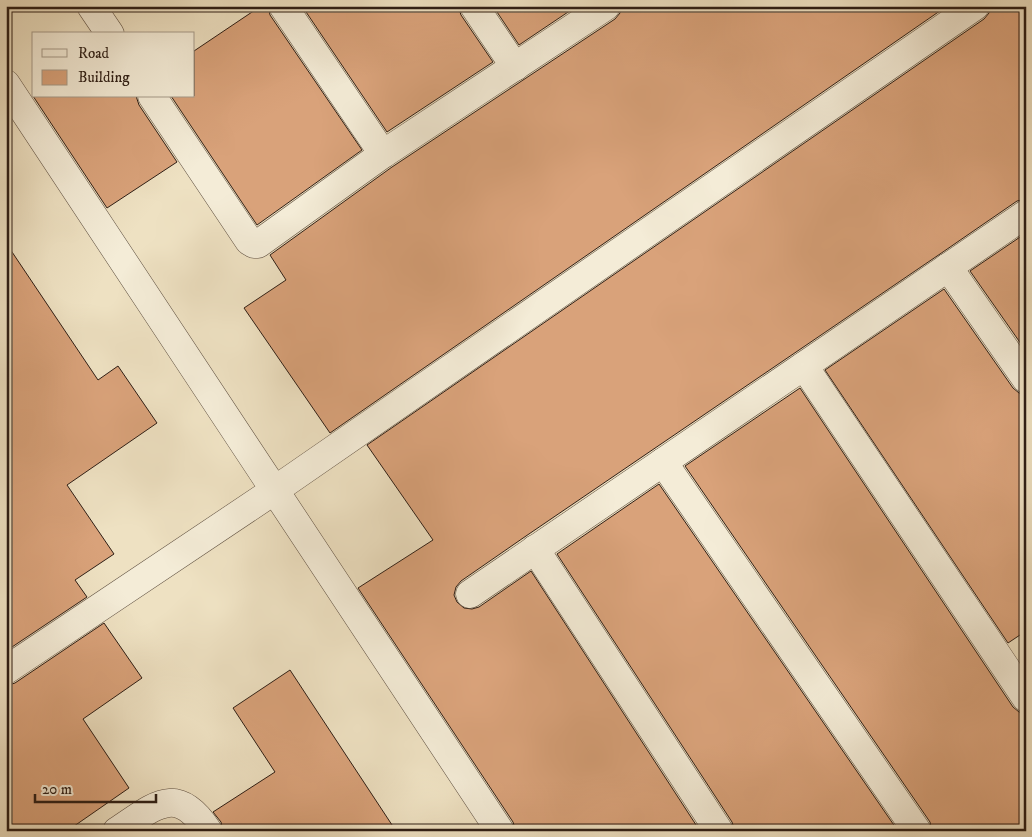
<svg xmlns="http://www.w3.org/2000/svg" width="1032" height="837" viewBox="0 0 1032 837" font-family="'IM FELL DW Pica',serif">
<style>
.building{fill:#d9a27a;stroke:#2e1e15}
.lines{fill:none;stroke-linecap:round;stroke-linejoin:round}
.minor-casing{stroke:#5e4f40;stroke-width:29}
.minor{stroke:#f4ecd7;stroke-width:28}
</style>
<rect width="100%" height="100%" fill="#eee1c2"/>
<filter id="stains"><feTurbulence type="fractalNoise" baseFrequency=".004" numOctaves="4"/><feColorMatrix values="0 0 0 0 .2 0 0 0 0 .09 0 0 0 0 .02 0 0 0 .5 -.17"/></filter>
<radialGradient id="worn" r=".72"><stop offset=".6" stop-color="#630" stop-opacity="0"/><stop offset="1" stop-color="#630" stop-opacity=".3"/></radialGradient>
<!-- building -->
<g class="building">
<polygon points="261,6 268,6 270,15 362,150 257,225 171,96 194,96 194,51"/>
<polygon points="302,6 458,6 461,15 493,62 387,132"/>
<polygon points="493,6 577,6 519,45"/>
<polygon points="621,6 947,6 330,433 244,308 286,280 270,255 392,167 615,19 620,13"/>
<polygon points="990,6 1026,6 1026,199 1017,201 940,254 526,536 461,581 456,587 454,595 457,602 464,608 472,609 479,607 531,571 700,831 516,831 513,822 358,588 433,540 367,445 984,19 989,13"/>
<polygon points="33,96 136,96 139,105 177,162 107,208"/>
<polygon points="1026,233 1026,351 970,271"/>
<polygon points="6,243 98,380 118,366 157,423 67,485 114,554 75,580 87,597 6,651"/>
<polygon points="944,289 1013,388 1019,393 1026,394 1026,631 1008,643 825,370"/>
<polygon points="800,388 1013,707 1019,712 1026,714 1026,831 932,831 930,822 685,466"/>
<polygon points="659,484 898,831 735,831 732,822 557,554"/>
<polygon points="104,623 142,678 83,719 129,788 67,831 6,831 6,686 15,683"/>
<polygon points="290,670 311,702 396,831 223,831 221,822 213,812 275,772 233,708"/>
</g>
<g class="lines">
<!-- minor casing -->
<g class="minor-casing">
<g id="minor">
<polyline points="91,6 110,34"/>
<polyline points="283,6 383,154"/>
<polyline points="474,6 515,67"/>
<polyline points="6,84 500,831"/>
<polyline points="152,96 249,241 254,244 258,244 383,154 606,6"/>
<polyline points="948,267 1026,379"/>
<polyline points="804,366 1026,698"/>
<polyline points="663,462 917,831"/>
<polyline points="535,549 719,831"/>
<polyline points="470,594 1026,214"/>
<polyline points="6,670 275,490 975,6"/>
<path d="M 117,831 C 154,807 176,782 208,831"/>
</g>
</g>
<!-- minor -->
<use href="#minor" class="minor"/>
</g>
<!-- margin -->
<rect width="1032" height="837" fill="none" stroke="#eee1c2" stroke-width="25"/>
<rect x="8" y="8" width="1017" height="822" fill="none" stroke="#2e1e15" stroke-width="2.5"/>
<rect x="12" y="12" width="1007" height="812" fill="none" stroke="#2e1e15"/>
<!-- legend -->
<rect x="32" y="32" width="162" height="65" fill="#f4ecd7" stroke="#a59a89"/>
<rect x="42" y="49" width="25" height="8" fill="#f4ecd7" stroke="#a59a89"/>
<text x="78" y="58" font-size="15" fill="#2e1e15">Road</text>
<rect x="42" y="70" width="25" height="15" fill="#d9a27a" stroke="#a59a89"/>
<text x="78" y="82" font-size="15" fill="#2e1e15">Building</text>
<!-- scale -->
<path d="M35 794v8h121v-8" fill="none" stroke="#2e1e15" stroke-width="2.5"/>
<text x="42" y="794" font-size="15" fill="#2e1e15" stroke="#f4ecd7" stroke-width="4" paint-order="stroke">20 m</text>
<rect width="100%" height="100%" filter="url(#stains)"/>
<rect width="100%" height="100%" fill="url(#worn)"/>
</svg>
